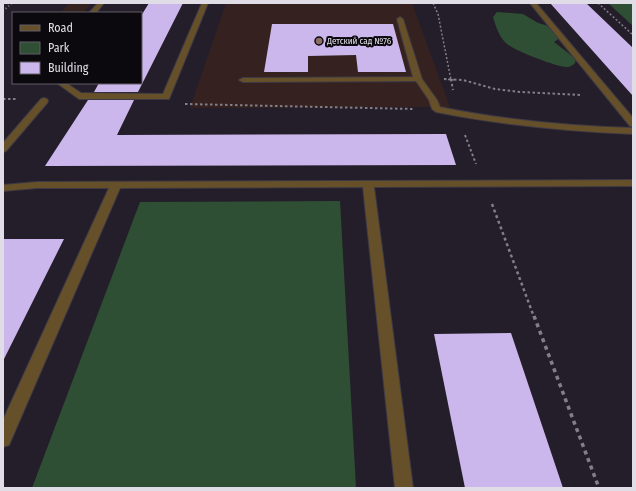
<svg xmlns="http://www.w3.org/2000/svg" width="636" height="491" viewBox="0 0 636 491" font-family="'Fira Sans Condensed',sans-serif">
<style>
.industrial{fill:#35221e}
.education{fill:#352220}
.green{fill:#2f4f34}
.building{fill:#ccb7ec}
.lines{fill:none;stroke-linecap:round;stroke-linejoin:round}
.minor-casing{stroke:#3e3944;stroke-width:2}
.path-far3{stroke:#837f89;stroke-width:1.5;stroke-dasharray:2 2;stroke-linecap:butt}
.path-far2{stroke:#837f89;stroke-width:2;stroke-dasharray:2.5 2.5;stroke-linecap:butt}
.path-far1{stroke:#837f89;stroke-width:2.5;stroke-dasharray:3 3;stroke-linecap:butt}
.path{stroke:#837f89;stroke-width:3.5;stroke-dasharray:4 4;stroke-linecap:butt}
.minor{fill:#66502a;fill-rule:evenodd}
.rail{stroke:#86828c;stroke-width:2;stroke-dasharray:1 2.5;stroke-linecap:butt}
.education-dot{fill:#8d6e63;stroke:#0b090e;stroke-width:1.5}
.labels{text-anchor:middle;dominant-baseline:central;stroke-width:4;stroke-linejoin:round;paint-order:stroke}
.far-poi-label{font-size:9px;fill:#e1dde6;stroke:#0b090e;text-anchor:start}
</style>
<rect width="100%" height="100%" fill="#231e2a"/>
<!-- industrial -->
<polygon class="industrial" points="69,3 91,3 83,13 60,13"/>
<!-- education -->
<polygon class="education" points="226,3 412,3 450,107 190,108"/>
<!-- green -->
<g class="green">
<polygon points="608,3 630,3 633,5 633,26"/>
<path d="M 497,12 L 523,14 L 538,23 L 559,29 L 564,35 L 554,42 L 576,59 L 575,63 C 573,65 570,67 567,67 C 559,68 513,50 507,44 C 499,37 496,27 493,17 Z"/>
<polygon points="340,201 356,488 32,488 140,202"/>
</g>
<!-- building -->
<g class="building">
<polygon points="149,3 183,3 138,92 94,92 99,83 141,83 141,16"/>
<polygon points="550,3 586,3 633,48 633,96"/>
<polygon points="272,24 393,24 406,72 358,72 356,55 308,56 308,72 264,72"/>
<polygon points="88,100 134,100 117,135 446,134 456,165 45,166"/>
<polygon points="3,239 64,239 3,361"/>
<polygon points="511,333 563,488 465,488 434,334"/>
</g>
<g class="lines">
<!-- minor casing -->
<g class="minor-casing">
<g id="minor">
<polygon points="98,3 104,3 96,13 89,13"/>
<polygon points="202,3 208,3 169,99 79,99 57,83 66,83 81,93 163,94"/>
<polygon points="530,3 536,3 633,118 633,127 630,126"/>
<path d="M 400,17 L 403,19 L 422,79 L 437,100 L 440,107 C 504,120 568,126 633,128 L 633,134 C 567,131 501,125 436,112 L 432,109 L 429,100 L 416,81 L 243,82 L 239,80 L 243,78 L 413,77 L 397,19 Z"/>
<polygon points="44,98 47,99 48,101 47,103 6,151 3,152 3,143 41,99"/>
<polygon points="633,180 633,186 374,187 413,488 395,488 363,187 120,188 9,445 3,447 3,420 109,188 37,188 3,191 3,185 37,182"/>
</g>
</g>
<!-- path-far3 -->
<g class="path-far3">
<polyline points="433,3 438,14 451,80"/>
<polyline points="598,3 633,35"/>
<polyline points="444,79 454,80"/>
</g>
<!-- path-far2 -->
<g class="path-far2">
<polyline points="444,79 463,80 495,89 520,92 582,95"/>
<polyline points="451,79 453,90"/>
<polyline points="3,99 17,99"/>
<polyline points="185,104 414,109"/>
<polyline points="465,135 476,164"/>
</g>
<!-- path-far1 -->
<polyline class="path-far1" points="492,204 534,317"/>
<!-- path -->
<polyline class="path" points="534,316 599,488"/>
<!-- minor -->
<use href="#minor" class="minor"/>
<!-- rail -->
<polyline class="rail" points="3,11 12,3"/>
</g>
<!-- markers -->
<circle class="education-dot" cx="319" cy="41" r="4"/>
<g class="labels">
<!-- far-poi labels -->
<g class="far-poi-label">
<text x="327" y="41">Детский сад №76</text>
</g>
</g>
<!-- border -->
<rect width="636" height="491" fill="none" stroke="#e1dde6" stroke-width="8"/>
<!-- legend -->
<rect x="12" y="12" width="130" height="72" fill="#0b090e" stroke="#615e64"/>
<rect x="20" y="25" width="20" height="6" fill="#66502a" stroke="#615e64"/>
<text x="48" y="32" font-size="12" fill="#e1dde6">Road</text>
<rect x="20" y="42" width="20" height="12" fill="#2f4f34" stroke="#615e64"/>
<text x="48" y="52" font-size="12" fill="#e1dde6">Park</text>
<rect x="20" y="62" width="20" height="12" fill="#ccb7ec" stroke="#615e64"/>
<text x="48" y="72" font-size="12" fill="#e1dde6">Building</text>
</svg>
